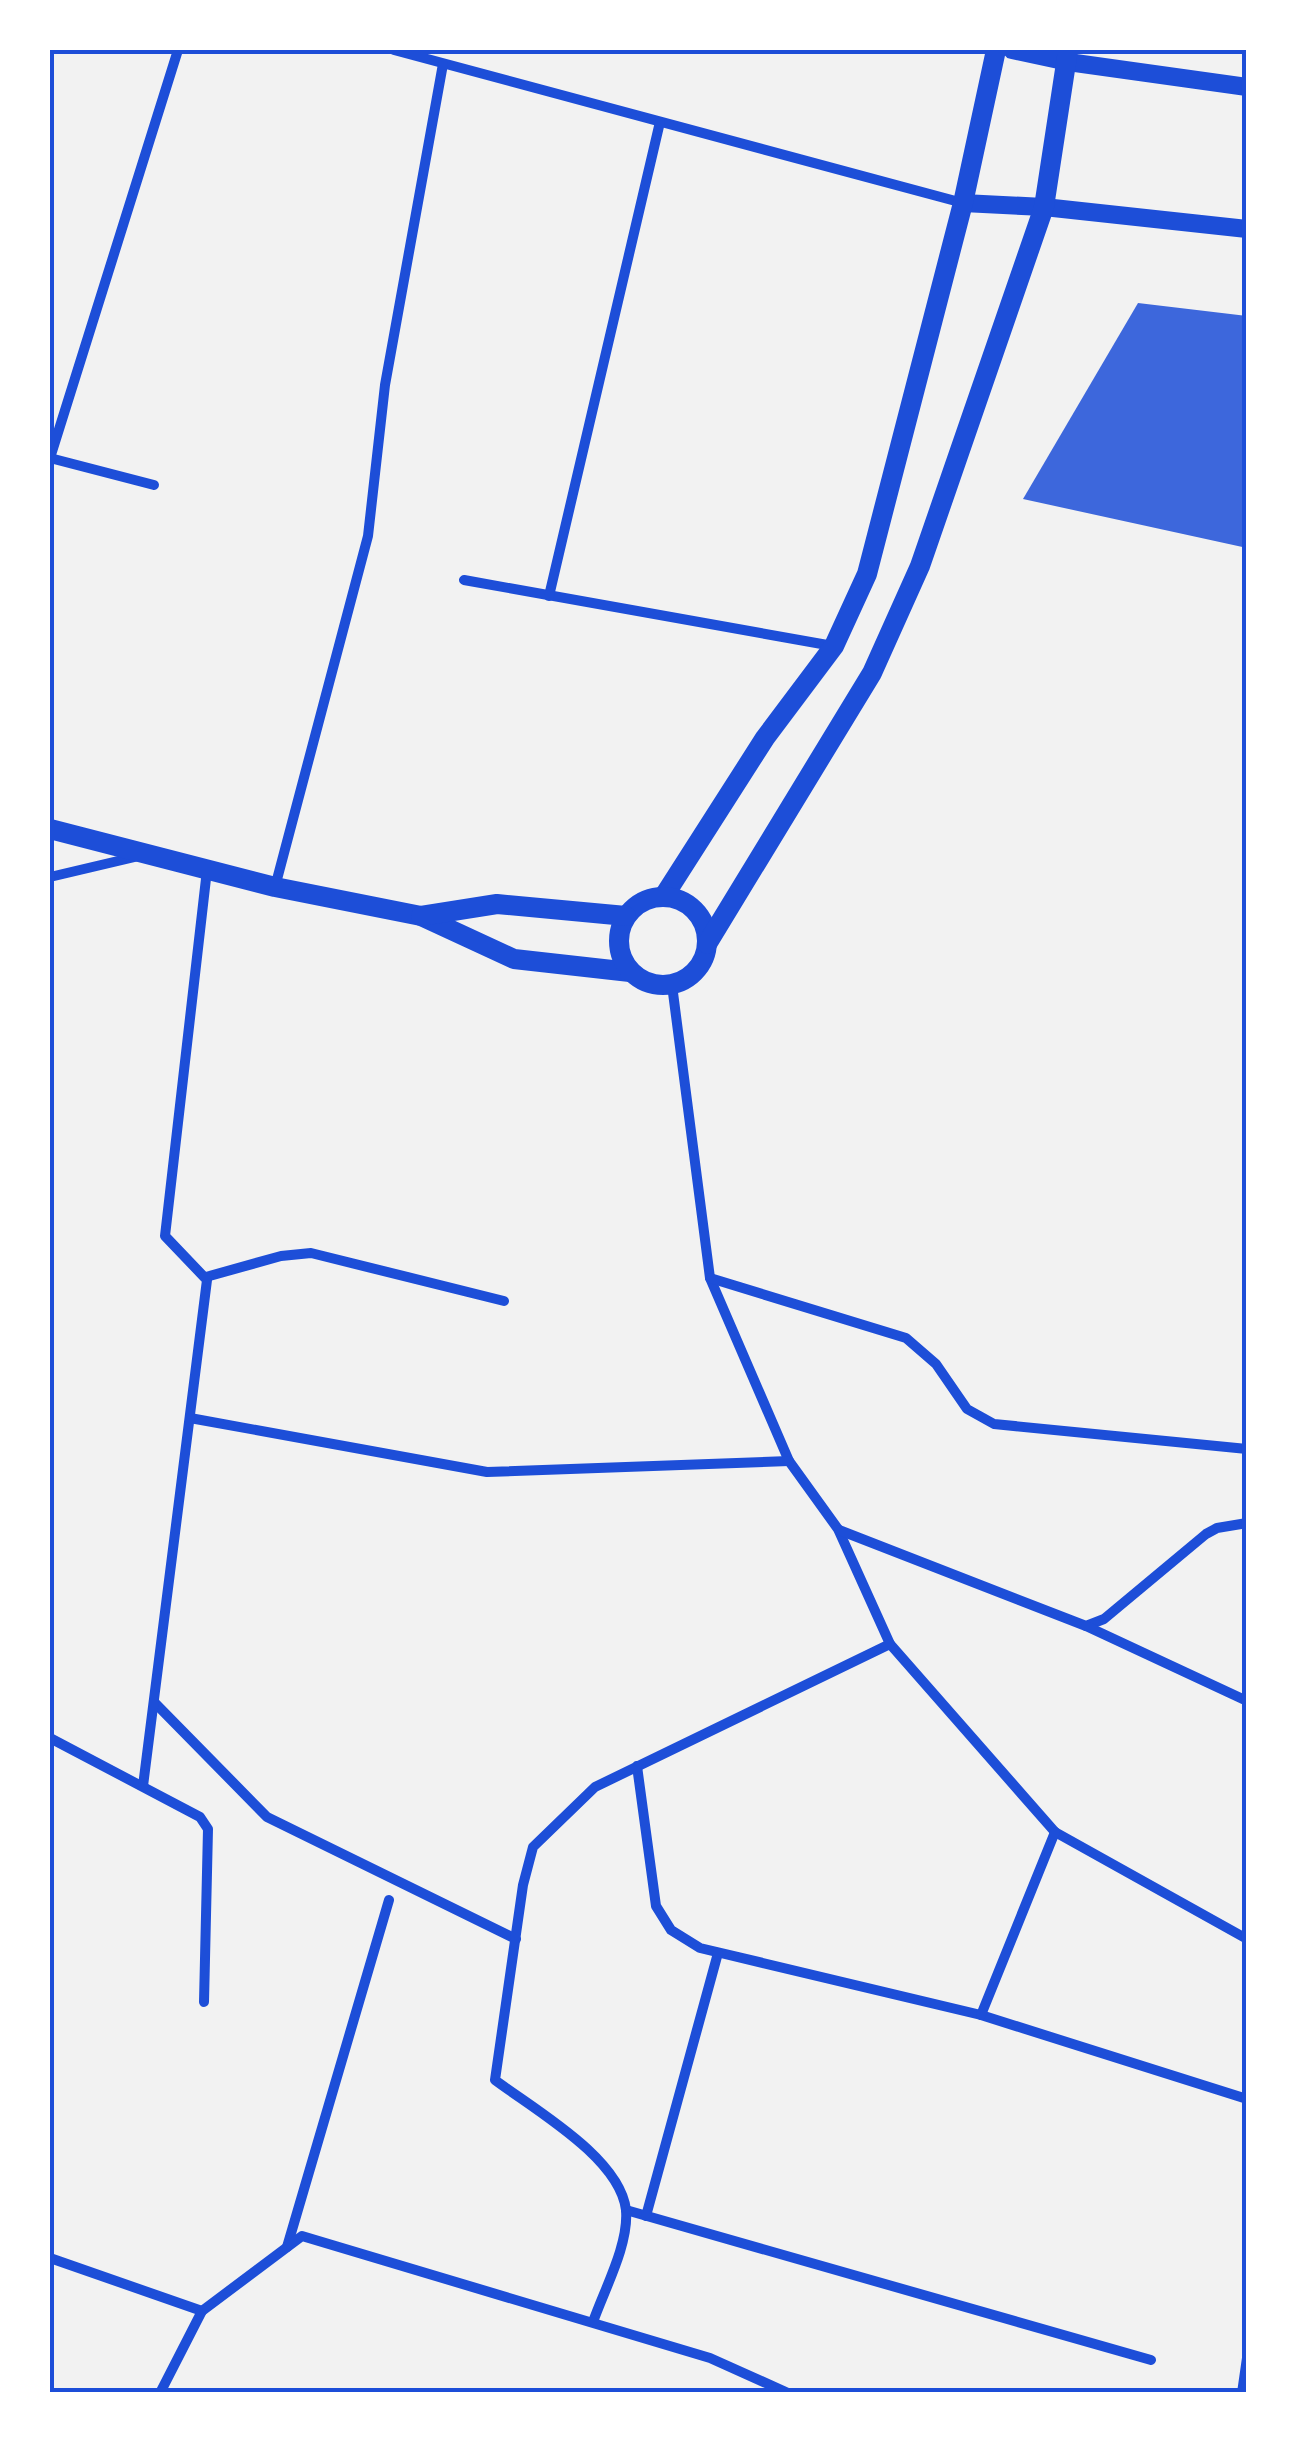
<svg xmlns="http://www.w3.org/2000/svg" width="1297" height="2443" viewBox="0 0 1297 2443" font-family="'IBM Plex Serif',serif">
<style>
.building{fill:#3d67dc}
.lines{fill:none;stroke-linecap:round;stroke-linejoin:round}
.minor{stroke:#1d4ed8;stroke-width:10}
.tertiary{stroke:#1d4ed8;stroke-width:18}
.secondary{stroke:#1d4ed8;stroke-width:20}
.neatline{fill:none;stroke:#1d4ed8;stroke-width:4}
</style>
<rect width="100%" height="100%" fill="#f2f2f2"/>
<!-- building -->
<polygon class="building" points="1138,303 1247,316 1247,548 1023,499"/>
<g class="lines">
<!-- minor -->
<g class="minor">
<polyline points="394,50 963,203"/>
<polyline points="50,458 178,50"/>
<polyline points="50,458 154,485"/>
<polyline points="464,580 833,646"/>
<polyline points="549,596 660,122"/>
<polyline points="50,877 139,856"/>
<polyline points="275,887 368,536 385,385 443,64"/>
<polyline points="672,985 710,1278 789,1461 838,1529 890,1644 1055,1832 1247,1939"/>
<polyline points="206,1277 281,1256 311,1253 504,1301"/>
<polyline points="710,1278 906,1338 936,1364 967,1409 994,1424 1247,1449"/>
<polyline points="190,1418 487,1472 789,1461"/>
<polyline points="839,1530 1086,1626 1104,1619 1206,1534 1217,1528 1247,1523"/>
<polyline points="1086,1626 1247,1701"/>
<polyline points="154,1702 267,1817 516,1939"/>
<polyline points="50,1738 200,1817 208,1829 204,2002"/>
<polyline points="637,1766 656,1906 671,1930 700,1948 981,2015 1247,2099"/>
<polyline points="143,1786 207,1280 165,1236 207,870"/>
<polyline points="981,2015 1055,1832"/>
<polyline points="626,2210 1151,2360"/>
<polyline points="646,2216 718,1953"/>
<polyline points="287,2247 389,1900"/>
<polyline points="50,2258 202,2311"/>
<path d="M 593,2322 C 604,2290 629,2245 626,2210 C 620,2158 535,2110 495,2080 L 523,1885 L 533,1847 L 595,1787 L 890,1644"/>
<polyline points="160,2393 202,2311 302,2236 710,2358 788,2393"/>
<polyline points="1242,2393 1247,2358"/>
</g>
<!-- tertiary -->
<g class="tertiary">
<polyline points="1012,50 1068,62 1247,87"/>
<polyline points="963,203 1044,207 1247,229"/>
</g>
<!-- secondary -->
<g class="secondary">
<polyline points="50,829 275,887 421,916 514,959 630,972"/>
<polyline points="664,896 765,738 834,646 867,574 963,203 996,50"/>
<circle cx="663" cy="941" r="44"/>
<polyline points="421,916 497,904 626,916"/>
<polyline points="707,944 872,673 920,566 1044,207 1068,50"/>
</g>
</g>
<!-- border -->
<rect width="1297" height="2443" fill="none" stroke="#ffffff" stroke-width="105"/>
<rect x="52" y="52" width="1192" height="2338" class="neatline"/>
</svg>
